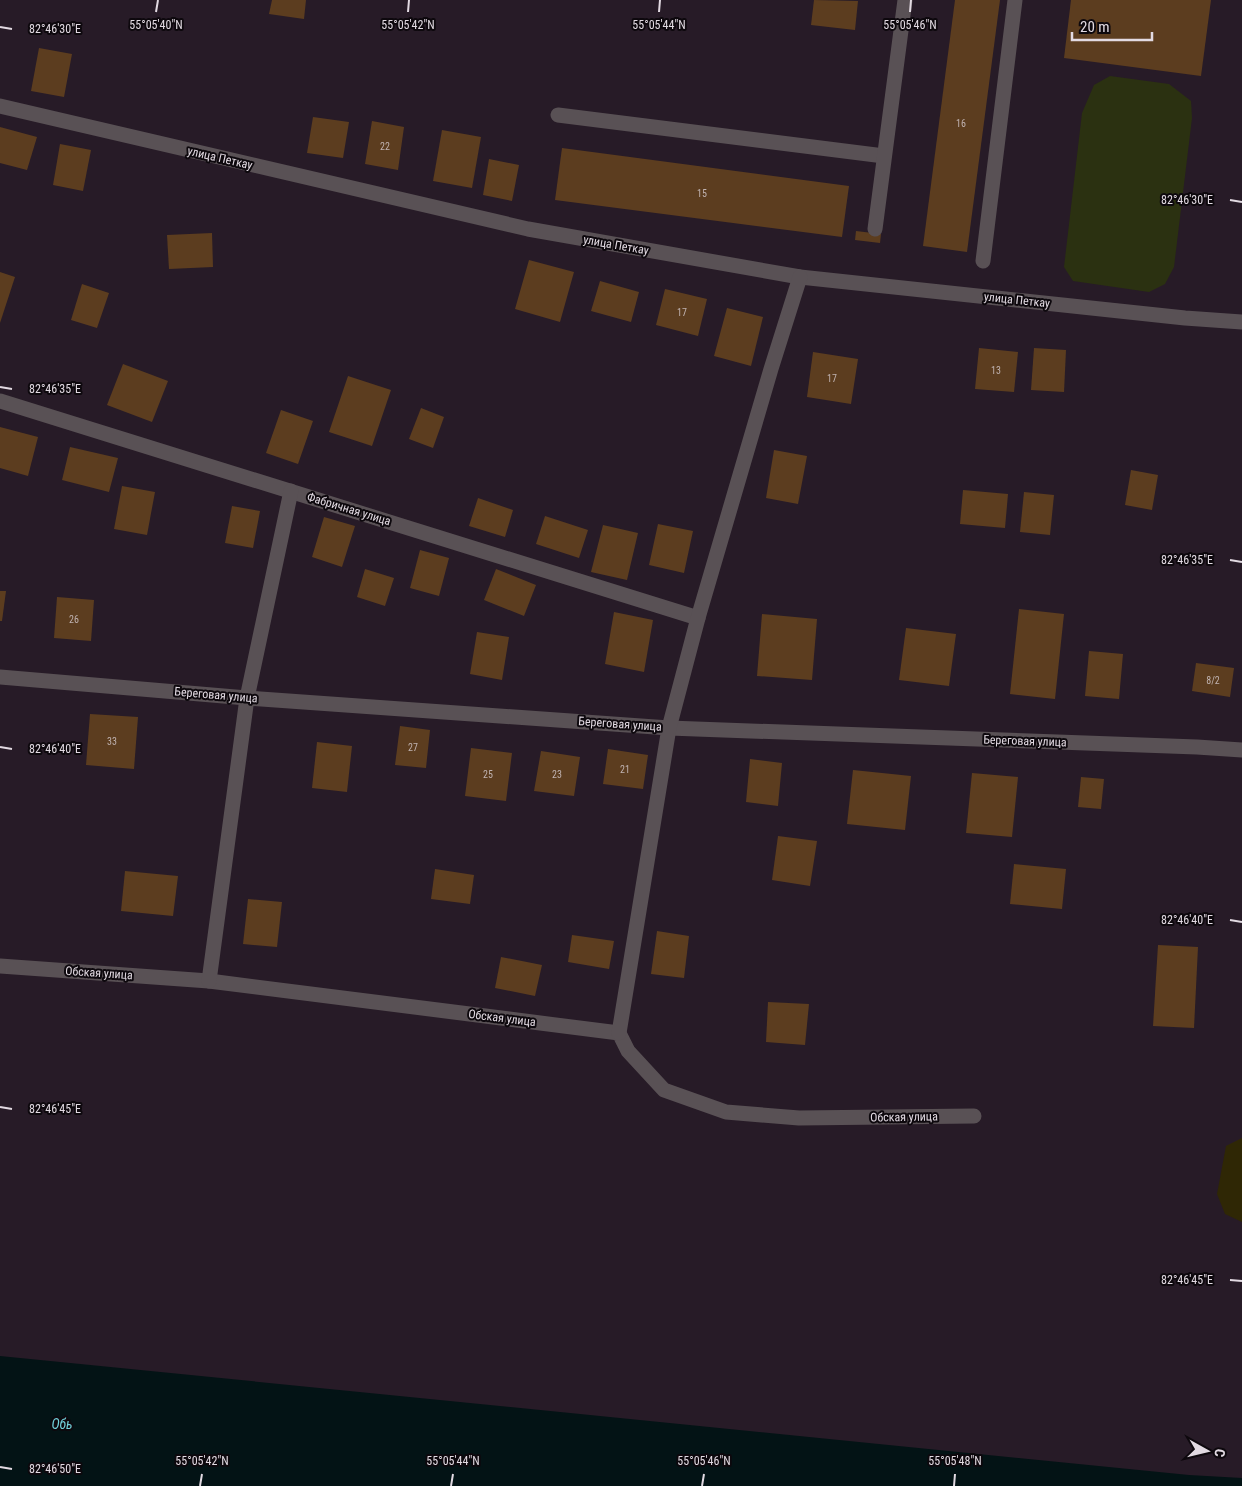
<svg xmlns="http://www.w3.org/2000/svg" width="1242" height="1486" viewBox="0 0 1242 1486" font-family="'Roboto Condensed',sans-serif">
<style>
.green{fill:#2b3111}
.sand{fill:#2f2705}
.water{fill:#031315}
.building{fill:#5c3d1f}
.lines{fill:none;stroke-linecap:round;stroke-linejoin:round}
.minor{stroke:#595155;stroke-width:15}
.ticks{fill:none;stroke:#e2dae2;stroke-width:2}
.labels{text-anchor:middle;dominant-baseline:central;stroke-width:4;stroke-linejoin:round;paint-order:stroke}
.number-label{font-size:10px;fill:#c0b3b1}
.street-label{font-size:12px;fill:#e2dae2;stroke:#0d080d}
.water-label{font-size:14px;font-style:italic;fill:#72d2dc;stroke:#0d080d}
.ticks-label{font-size:12px;text-anchor:middle;fill:#e2dae2;stroke:#0d080d;stroke-width:4;stroke-linejoin:round;paint-order:stroke}
</style>
<rect width="100%" height="100%" fill="#271b27"/>
<!-- green -->
<polygon class="green" points="1110,76 1169,84 1191,101 1192,118 1174,267 1165,284 1149,292 1073,281 1064,267 1082,113 1094,85"/>
<!-- sand -->
<polygon class="sand" points="1242,1138 1242,1222 1225,1214 1217,1194 1226,1146"/>
<!-- water -->
<polygon class="water" points="0,1356 1189,1475 1242,1478 1242,1486 0,1486"/>
<!-- building -->
<g class="building">
<polygon points="272,0 306,0 304,19 269,14"/>
<polygon points="814,0 858,1 855,30 811,25"/>
<polygon points="955,0 1000,0 967,252 923,246"/>
<polygon points="1071,0 1211,0 1201,76 1064,58"/>
<polygon points="39,48 72,54 64,97 31,91"/>
<polygon points="313,117 349,122 343,158 307,153"/>
<polygon points="372,121 404,127 398,170 365,164"/>
<polygon points="0,127 37,137 27,170 0,163"/>
<polygon points="442,130 481,137 472,188 433,181"/>
<polygon points="60,144 91,150 83,191 53,185"/>
<polygon points="562,148 849,186 842,237 555,200"/>
<polygon points="489,159 519,165 512,201 483,195"/>
<polygon points="856,231 881,234 880,243 855,240"/>
<polygon points="212,233 213,267 169,269 167,235"/>
<polygon points="529,260 574,272 560,322 515,309"/>
<polygon points="0,272 15,277 0,323"/>
<polygon points="600,281 639,292 631,322 591,311"/>
<polygon points="82,284 109,293 97,328 71,320"/>
<polygon points="665,289 707,299 698,336 656,325"/>
<polygon points="727,308 763,317 751,366 714,356"/>
<polygon points="979,348 1018,352 1014,392 975,389"/>
<polygon points="1034,348 1066,350 1064,392 1031,390"/>
<polygon points="813,352 858,359 851,404 807,397"/>
<polygon points="123,364 168,381 152,422 107,405"/>
<polygon points="348,376 391,390 372,446 329,432"/>
<polygon points="421,408 444,417 433,448 409,439"/>
<polygon points="281,410 313,421 298,464 266,453"/>
<polygon points="0,427 38,437 28,476 0,468"/>
<polygon points="70,447 118,458 109,492 62,480"/>
<polygon points="774,450 807,456 798,504 766,498"/>
<polygon points="1131,470 1158,475 1152,510 1125,505"/>
<polygon points="122,486 155,492 147,535 114,529"/>
<polygon points="963,490 1008,494 1005,528 960,524"/>
<polygon points="1024,492 1054,495 1050,535 1020,532"/>
<polygon points="478,498 513,510 505,537 469,526"/>
<polygon points="232,506 260,511 253,548 225,543"/>
<polygon points="545,516 588,530 579,558 536,544"/>
<polygon points="324,517 355,526 342,567 312,557"/>
<polygon points="658,524 693,531 684,573 649,565"/>
<polygon points="603,525 638,533 627,580 591,572"/>
<polygon points="420,550 449,558 439,596 410,588"/>
<polygon points="365,569 394,578 385,606 357,597"/>
<polygon points="496,569 536,585 524,616 484,600"/>
<polygon points="0,591 6,591 2,621 0,621"/>
<polygon points="57,597 94,600 91,641 54,638"/>
<polygon points="1019,609 1064,614 1055,699 1010,694"/>
<polygon points="614,612 653,620 644,672 605,664"/>
<polygon points="762,614 817,619 812,680 757,676"/>
<polygon points="906,628 956,634 949,686 899,680"/>
<polygon points="477,632 509,637 502,680 470,674"/>
<polygon points="1089,651 1123,654 1119,699 1085,696"/>
<polygon points="1196,663 1234,668 1230,697 1192,691"/>
<polygon points="90,714 138,717 134,769 86,765"/>
<polygon points="400,726 430,730 426,768 395,765"/>
<polygon points="317,742 352,746 347,792 312,788"/>
<polygon points="471,748 512,753 506,801 465,796"/>
<polygon points="608,749 648,755 643,789 603,784"/>
<polygon points="541,751 580,757 574,796 534,791"/>
<polygon points="750,759 782,763 778,806 746,802"/>
<polygon points="853,770 911,776 905,830 847,824"/>
<polygon points="972,773 1018,777 1012,837 966,833"/>
<polygon points="1081,777 1104,779 1101,809 1078,807"/>
<polygon points="778,836 817,841 810,886 772,880"/>
<polygon points="1014,864 1066,869 1062,909 1010,904"/>
<polygon points="435,869 474,875 470,904 431,899"/>
<polygon points="125,871 178,876 173,916 121,911"/>
<polygon points="248,899 282,902 277,947 243,944"/>
<polygon points="657,931 689,936 684,978 651,974"/>
<polygon points="572,935 614,941 609,969 568,962"/>
<polygon points="1158,945 1198,947 1194,1028 1153,1026"/>
<polygon points="501,957 542,965 535,996 495,988"/>
<polygon points="768,1002 809,1004 805,1045 766,1042"/>
</g>
<g class="lines">
<!-- minor -->
<g class="minor">
<polyline points="0,106 528,229 800,277 1185,318 1242,322"/>
<polyline points="558,115 884,156"/>
<polyline points="875,229 905,0"/>
<polyline points="983,261 1015,0"/>
<polyline points="0,401 698,618"/>
<polyline points="0,677 247,698 669,728 1197,747 1242,750"/>
<polyline points="0,966 209,981 619,1033 628,1051 664,1090 726,1112 799,1118 974,1116"/>
<polyline points="209,981 247,698 291,491"/>
<polyline points="619,1033 669,728 698,618 771,369 800,277"/>
</g>
</g>
<!-- ticks -->
<path class="ticks" d="M 156,12 L 158,0M 408,12 L 409,0M 659,12 L 660,0M 910,12 L 911,0M 0,27 L 12,29M 1230,200 L 1242,202M 0,387 L 12,389M 1230,560 L 1242,562M 0,747 L 12,749M 1230,920 L 1242,922M 0,1107 L 12,1109M 1230,1280 L 1242,1281M 0,1467 L 12,1469M 200,1486 L 202,1474M 451,1486 L 453,1474M 702,1486 L 704,1474M 954,1486 L 955,1474"/>
<g class="labels">
<!-- number labels -->
<g class="number-label">
<text x="961" y="123">16</text>
<text x="385" y="146">22</text>
<text x="702" y="193">15</text>
<text x="682" y="312">17</text>
<text x="996" y="370">13</text>
<text x="832" y="378">17</text>
<text x="74" y="619">26</text>
<text x="1213" y="680">8/2</text>
<text x="112" y="741">33</text>
<text x="413" y="747">27</text>
<text x="625" y="769">21</text>
<text x="488" y="774">25</text>
<text x="557" y="774">23</text>
</g>
<!-- street labels -->
<g class="street-label">
<text transform="translate(220 158) rotate(13)">улица Петкау</text>
<text transform="translate(616 245) rotate(10)">улица Петкау</text>
<text transform="translate(1017 300) rotate(6)">улица Петкау</text>
<text transform="translate(349 509) rotate(17)">Фабричная улица</text>
<text transform="translate(216 695) rotate(5)">Береговая улица</text>
<text transform="translate(620 724) rotate(4)">Береговая улица</text>
<text transform="translate(1025 741) rotate(2)">Береговая улица</text>
<text transform="translate(99 973) rotate(4)">Обская улица</text>
<text transform="translate(502 1018) rotate(7)">Обская улица</text>
<text transform="translate(904 1117) rotate(-1)">Обская улица</text>
</g>
<!-- water labels -->
<g class="water-label">
<text x="62" y="1424">Обь</text>
</g>
</g>
<g class="ticks-label">
<text x="156" y="29">55°05'40"N</text>
<text x="408" y="29">55°05'42"N</text>
<text x="659" y="29">55°05'44"N</text>
<text x="910" y="29">55°05'46"N</text>
<text x="55" y="33">82°46'30"E</text>
<text x="1187" y="204">82°46'30"E</text>
<text x="55" y="393">82°46'35"E</text>
<text x="1187" y="564">82°46'35"E</text>
<text x="55" y="753">82°46'40"E</text>
<text x="1187" y="924">82°46'40"E</text>
<text x="55" y="1113">82°46'45"E</text>
<text x="1187" y="1284">82°46'45"E</text>
<text x="202" y="1465">55°05'42"N</text>
<text x="453" y="1465">55°05'44"N</text>
<text x="704" y="1465">55°05'46"N</text>
<text x="955" y="1465">55°05'48"N</text>
<text x="55" y="1473">82°46'50"E</text>
</g>
<!-- north arrow -->
<g transform="translate(1207 1451) rotate(98)" stroke="#0d080d" stroke-width="4" paint-order="stroke">
<path d="M0-4L9 19L0 12L-9 19Z" fill="#e2dae2"/>
<text y="-8" font-size="14" font-weight="bold" text-anchor="middle" fill="#e2dae2">С</text>
</g>
<!-- scale -->
<path d="M1072 32v8h80v-8" fill="none" stroke="#e2dae2" stroke-width="2.5"/>
<text x="1080" y="32" font-size="15" fill="#e2dae2" stroke="#0d080d" stroke-width="4" paint-order="stroke">20 m</text>
</svg>
